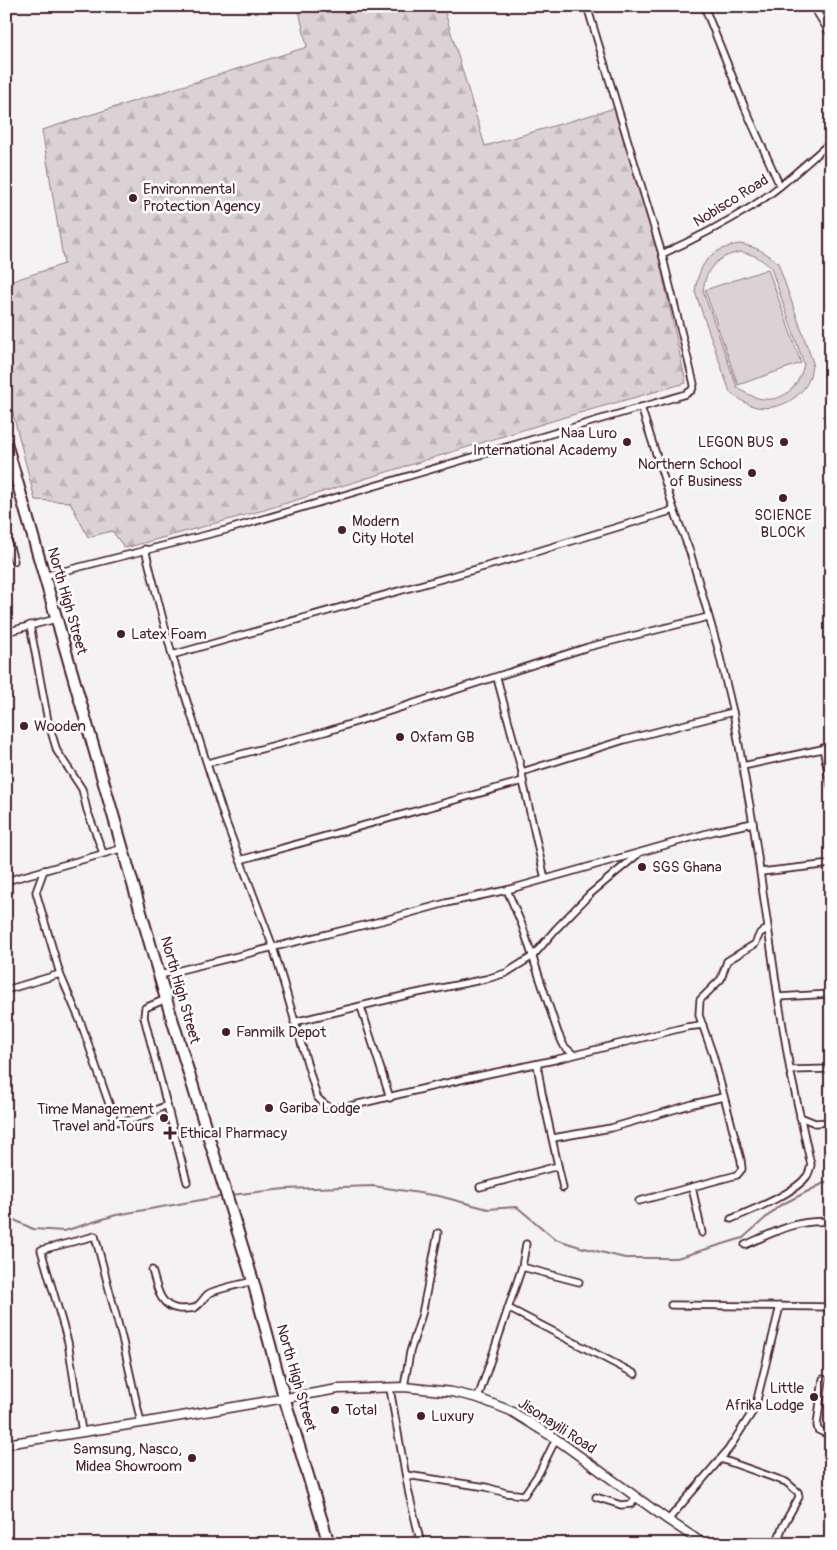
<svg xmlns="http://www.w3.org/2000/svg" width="837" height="1550" viewBox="0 0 837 1550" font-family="Pangolin,sans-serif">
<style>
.green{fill:#dbd2d5;stroke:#927880;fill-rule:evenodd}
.forest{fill:url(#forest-firs);stroke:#927880}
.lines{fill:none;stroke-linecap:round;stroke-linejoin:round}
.stream{stroke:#8d727a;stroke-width:2}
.street-casing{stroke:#4a1f2b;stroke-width:9}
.secondary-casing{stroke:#4a1f2b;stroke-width:11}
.highway-casing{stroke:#4a1f2b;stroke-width:14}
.street{stroke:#fff;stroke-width:5.5}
.secondary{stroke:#fff;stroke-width:8}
.highway{stroke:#fff;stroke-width:10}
.poi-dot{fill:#4a1f2b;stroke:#fff;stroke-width:2}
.labels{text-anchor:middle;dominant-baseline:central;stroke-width:5;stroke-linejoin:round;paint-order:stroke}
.poi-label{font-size:15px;fill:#4a1f2b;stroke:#fff;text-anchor:start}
.street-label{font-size:15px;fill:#4a1f2b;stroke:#fff}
</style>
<defs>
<pattern id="forest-firs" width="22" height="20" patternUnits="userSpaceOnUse" patternTransform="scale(1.25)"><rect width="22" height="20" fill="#dbd2d5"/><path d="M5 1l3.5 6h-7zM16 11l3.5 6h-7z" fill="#bdb4b7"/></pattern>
</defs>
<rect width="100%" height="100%" fill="#f4f2f2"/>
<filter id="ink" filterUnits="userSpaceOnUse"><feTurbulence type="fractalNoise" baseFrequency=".02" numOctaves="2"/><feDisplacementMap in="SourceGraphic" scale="10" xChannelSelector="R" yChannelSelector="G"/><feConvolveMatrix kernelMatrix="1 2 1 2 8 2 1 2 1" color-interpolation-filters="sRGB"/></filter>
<g filter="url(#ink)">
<!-- green -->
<g class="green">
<path d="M 740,244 C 756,247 766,252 778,263 L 813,363 C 811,368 811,374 809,379 C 802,398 778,411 757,407 C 746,405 739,398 730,392 L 695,292 C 699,262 711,249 740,244 ZM 740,252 C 753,254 761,258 771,268 L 804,364 C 796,400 766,410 737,387 L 703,291 C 706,267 717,257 740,252 Z"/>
<polygon points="768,269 801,363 738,385 705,290"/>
</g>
<!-- forest -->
<polygon class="forest" points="298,6 453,6 444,9 485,146 615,108 638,169 657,249 686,383 565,417 264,510 125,548 112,531 88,537 70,502 35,500 6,386 6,283 64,264 42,130 307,47"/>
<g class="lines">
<!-- stream -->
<g class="stream">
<polyline points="231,1195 285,1189 373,1186 439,1196 488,1209 517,1207 555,1239 580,1247 625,1258 677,1258 743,1238 779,1206 824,1183 831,1181"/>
<polyline points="6,1216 33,1229 64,1231 116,1215 224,1196"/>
</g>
<!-- street casing -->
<g class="street-casing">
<g id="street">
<polyline points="704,6 745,108 780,186"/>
<polyline points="813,6 831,35"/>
<path d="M 662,254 C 693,240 722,225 751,207 C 780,189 805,164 831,142"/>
<path d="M 641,407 L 674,510 L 690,552 L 717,645 L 733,712 L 753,823 L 778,997 L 790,1070 L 811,1165 C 810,1169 809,1173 807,1176 C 794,1194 752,1210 731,1219"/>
<polyline points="6,534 14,561"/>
<path d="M 145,549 L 172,655 L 224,817 L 273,947 L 317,1097 C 326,1107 332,1110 346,1107 L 464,1079 L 554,1060 L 686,1027 L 703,1025"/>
<polyline points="44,576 226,530 686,394 692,390 694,384 662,254 587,6"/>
<polyline points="30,625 48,721 57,751 82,789 87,810 103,853"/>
<polyline points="6,632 56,619"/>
<polyline points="172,655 519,557 674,510"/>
<polyline points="497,678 522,772 523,781 545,879"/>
<polyline points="823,748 831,786"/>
<polyline points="208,763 328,731 588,647 708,617"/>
<polyline points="743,766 831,747"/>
<polyline points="522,772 624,740 733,712"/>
<polyline points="240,860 523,781"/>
<polyline points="761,872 831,864"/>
<polyline points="6,881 124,848"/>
<polyline points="507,890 522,925 558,1033 564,1046 573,1054"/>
<path d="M 60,974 L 81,1023 L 115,1121 C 127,1125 155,1110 167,1105"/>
<polyline points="160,975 385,920 446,903 507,890 715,831 753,823"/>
<polyline points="6,990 60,974 36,892 44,870"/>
<polyline points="778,997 831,994"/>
<polyline points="166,999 145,1008 144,1017 187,1182"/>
<polyline points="361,1007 390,1098"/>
<polyline points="294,1022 407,995 486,979 506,973 533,956 555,930 590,894 637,855"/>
<polyline points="537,1064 542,1093 563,1188"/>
<polyline points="790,1070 831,1069"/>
<polyline points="800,1117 815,1123 831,1122"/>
<polyline points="553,1138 611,1128 693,1104 723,1097"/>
<polyline points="480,1187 558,1166"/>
<polyline points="692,1187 702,1233"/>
<polyline points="639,1201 737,1175 742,1169 741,1160 713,1055 699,1015 700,1000 721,979 727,961 755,944 760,933 768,929"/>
<path d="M 745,1245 C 775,1232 796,1219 831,1222"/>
<polyline points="522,1267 579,1282"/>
<path d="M 152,1270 C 157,1286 159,1307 179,1309 C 184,1309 189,1309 194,1308 C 201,1305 203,1298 208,1294 C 215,1289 243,1284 253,1281"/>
<polyline points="671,1305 831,1307"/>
<polyline points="508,1308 635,1374"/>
<polyline points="823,1379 817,1425 818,1430 831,1436"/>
<polyline points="404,1387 410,1352 422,1314 438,1233"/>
<polyline points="390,1389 409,1494 421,1544"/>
<polyline points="478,1398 522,1267 526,1244"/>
<polyline points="82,1432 68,1342 41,1250 95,1236 123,1342 141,1423"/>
<polyline points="721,1459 786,1482 798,1492 799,1497 783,1526 776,1544"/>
<polyline points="406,1475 486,1487 506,1493 524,1495 539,1473 556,1439"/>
<polyline points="596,1497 621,1505 631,1504 636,1497"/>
<polyline points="668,1520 728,1450 755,1408 780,1306"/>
</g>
</g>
<!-- secondary casing -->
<g class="secondary-casing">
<polyline id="secondary" points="6,1444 141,1423 338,1389 404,1387 452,1392 478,1398 511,1411 556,1439 668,1520 704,1544"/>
</g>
<!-- highway casing -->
<g class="highway-casing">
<polyline id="highway" points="6,443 166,999 253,1281 284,1397 329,1544"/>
</g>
<!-- street -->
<use href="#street" class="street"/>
<!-- secondary -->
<use href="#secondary" class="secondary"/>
<!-- highway -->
<use href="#highway" class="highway"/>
</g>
</g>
<!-- markers -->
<g class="poi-dot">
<circle cx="133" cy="198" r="5"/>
<circle cx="627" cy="442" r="5"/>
<circle cx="784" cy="442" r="5"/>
<circle cx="752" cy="473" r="5"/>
<circle cx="783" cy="498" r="5"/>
<circle cx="342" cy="530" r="5"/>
<circle cx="121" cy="634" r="5"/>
<circle cx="24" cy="726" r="5"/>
<circle cx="400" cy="737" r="5"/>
<circle cx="642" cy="867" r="5"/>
<circle cx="226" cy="1032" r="5"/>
<circle cx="269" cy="1108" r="5"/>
<circle cx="164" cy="1118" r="5"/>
<path d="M167.5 1125.5h5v5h5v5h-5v5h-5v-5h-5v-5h5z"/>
<circle cx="814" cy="1397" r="5"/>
<circle cx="335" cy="1410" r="5"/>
<circle cx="421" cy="1416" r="5"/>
<circle cx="192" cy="1458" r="5"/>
</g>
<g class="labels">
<!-- poi labels -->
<g class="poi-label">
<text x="143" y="189">Environmental<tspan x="143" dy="17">Protection Agency</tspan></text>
<text x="617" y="433" text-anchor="end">Naa Luro<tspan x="617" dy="17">International Academy</tspan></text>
<text x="774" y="442" text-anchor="end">LEGON BUS</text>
<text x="742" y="464" text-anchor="end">Northern School<tspan x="742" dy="17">of Business</tspan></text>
<text x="783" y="515" text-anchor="middle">SCIENCE<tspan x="783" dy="17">BLOCK</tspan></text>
<text x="352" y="521">Modern<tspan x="352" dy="17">City Hotel</tspan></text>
<text x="131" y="634">Latex Foam</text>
<text x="34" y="726">Wooden</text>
<text x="410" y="737">Oxfam GB</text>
<text x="652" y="867">SGS Ghana</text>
<text x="236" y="1032">Fanmilk Depot</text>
<text x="279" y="1108">Gariba Lodge</text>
<text x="154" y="1109" text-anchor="end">Time Management<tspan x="154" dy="17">Travel and Tours</tspan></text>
<text x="180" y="1133">Ethical Pharmacy</text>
<text x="804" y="1388" text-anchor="end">Little<tspan x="804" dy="17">Afrika Lodge</tspan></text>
<text x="345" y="1410">Total</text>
<text x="431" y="1416">Luxury</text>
<text x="182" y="1449" text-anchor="end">Samsung, Nasco,<tspan x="182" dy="17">Midea Showroom</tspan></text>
</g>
<!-- street labels -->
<g class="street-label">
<text transform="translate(731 201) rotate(-32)">Nobisco Road</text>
<text transform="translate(67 601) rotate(74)">North High Street</text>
<text transform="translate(180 990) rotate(74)">North High Street</text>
<text transform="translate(296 1378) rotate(74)">North High Street</text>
<text transform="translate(557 1426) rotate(33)">Jisonayili Road</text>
</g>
</g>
<!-- margin -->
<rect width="837" height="1550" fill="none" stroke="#fff" stroke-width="25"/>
<rect x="12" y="12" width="812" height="1525" fill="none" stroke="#4a1f2b" stroke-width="2" filter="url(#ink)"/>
</svg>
